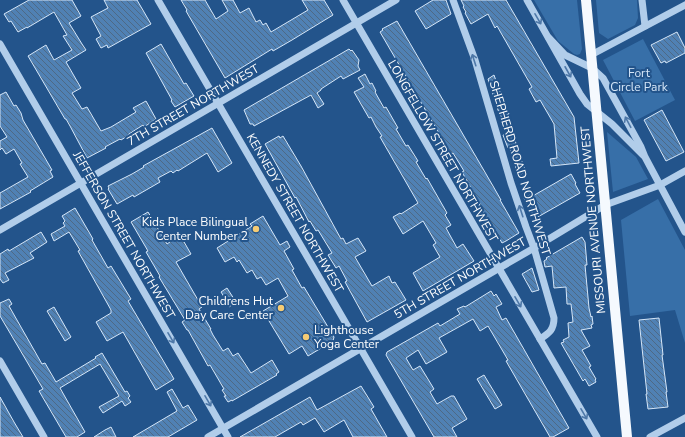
<svg xmlns="http://www.w3.org/2000/svg" width="685" height="437" viewBox="0 0 685 437" font-family="'Nunito Sans',sans-serif">
<style>
.green{fill:#376fa8}
.building{fill:url(#building-back-hatch);stroke:#d5e6f8}
.lines{fill:none;stroke-linecap:round;stroke-linejoin:round}
.minor{stroke:#b1cdea;stroke-width:7}
.major{stroke:#f5f9fe;stroke-width:10}
.oneway{stroke:#4e78a8}
.poi-dot{fill:#f5cb74;stroke:#23548b;stroke-width:1.5}
.labels{text-anchor:middle;dominant-baseline:central;stroke-width:4;stroke-linejoin:round;paint-order:stroke}
.park-label{font-size:12px;fill:#d5e6f8;stroke:#23548b}
.street-label{font-size:12px;fill:#fff;stroke:#23548b}
.poi-label{font-size:12px;fill:#fff;stroke:#23548b;text-anchor:end}
</style>
<defs>
<pattern id="building-back-hatch" width="6" height="6" patternUnits="userSpaceOnUse"><rect width="6" height="6" fill="#5081b4"/><path d="M-1 5l2 2M0 0l6 6M5-1l2 2" fill="none" stroke="#4e6985"/></pattern>
</defs>
<rect width="100%" height="100%" fill="#23548b"/>
<!-- green -->
<g class="green">
<polygon points="534,0 577,0 582,49 580,54 577,55 574,54 558,41"/>
<polygon points="596,0 637,0 638,18 635,25 608,39 599,33"/>
<polygon points="643,39 675,100 635,121 603,60"/>
<polygon points="607,132 636,157 648,179 613,192"/>
<polygon points="658,199 685,250 685,343 675,310 630,316 621,220"/>
</g>
<!-- building -->
<g class="building">
<polygon points="29,0 72,0 81,16 69,23 82,44 86,50 66,62 81,88 72,93 82,109 87,107 101,131 111,127 136,112 133,108 146,101 156,119 144,127 143,125 129,134 129,135 121,140 120,139 105,147 106,148 87,158 70,126 66,119 65,119 28,56 46,45 54,60 72,50 63,36 67,35 54,12 27,28 27,27 18,32 11,21 9,22 4,14"/>
<polygon points="104,0 137,0 151,24 108,48 107,45 101,48 96,39 101,36 91,17 108,8"/>
<polygon points="181,0 205,0 216,19 228,11 222,0 233,0 240,13 249,8 256,22 260,20 263,25 266,23 271,32 308,10 302,0 324,0 333,15 292,40 273,51 272,49 225,78 186,11 187,10"/>
<polygon points="433,0 446,0 451,14 426,29 415,11"/>
<polygon points="461,0 506,0 574,117 579,163 551,166 550,159 557,158 554,124 540,100 536,102 529,89 532,87 497,26 495,28 488,14 471,24 465,13 466,12 463,7 464,6"/>
<polygon points="397,21 493,186 501,200 500,200 515,226 519,233 506,241 502,243 498,236 497,237 479,205 480,204 462,172 464,171 453,153 451,154 380,32 383,30 382,29"/>
<polygon points="677,32 685,48 685,53 666,63 665,61 661,63 651,45"/>
<polygon points="161,44 184,84 186,83 194,96 175,107 171,101 172,100 146,53"/>
<polygon points="349,49 351,51 352,50 359,60 358,66 360,70 343,79 341,76 321,89 321,90 317,93 324,104 318,108 311,95 254,126 253,124 250,124 244,110"/>
<polygon points="365,74 370,84 372,83 376,91 375,92 384,108 386,107 398,128 396,129 406,146 408,145 418,161 416,162 426,179 427,178 447,213 445,215 451,225 446,228 457,248 463,244 474,261 423,291 413,273 440,257 433,245 436,243 423,221 403,234 393,217 400,213 401,214 418,203 380,137 382,136 376,127 371,117 369,118 354,92 364,87 358,78"/>
<polygon points="494,75 502,98 500,98 509,114 502,118 498,110 488,79"/>
<polygon points="6,92 14,106 16,105 21,113 23,120 52,170 50,171 53,177 30,191 31,192 0,209 0,193 28,177 20,164 22,163 14,149 6,154 2,148 0,150 0,141 7,137 0,126 0,95"/>
<polygon points="662,110 684,152 666,161 644,120"/>
<polygon points="212,128 232,163 218,172 207,153 178,171 177,170 173,173 171,171 158,178 160,182 134,197 133,195 117,204 108,189 109,188 108,186 132,174 144,167 143,166"/>
<polygon points="511,131 515,139 517,149 526,172 518,175 510,148 508,148 503,135"/>
<polygon points="279,136 280,138 283,136 301,166 341,239 343,238 346,244 358,238 366,251 355,257 372,286 389,276 392,283 395,282 406,300 367,322 345,282 347,281 339,266 336,268 328,255 332,253 318,230 316,231 310,221 309,222 296,197 295,198 265,144"/>
<polygon points="571,174 576,183 575,184 580,193 536,218 535,215 534,216 524,198 530,195 531,197"/>
<polygon points="75,208 93,239 92,240 108,268 111,266 131,299 128,301 174,379 156,390 123,332 107,341 96,322 111,313 111,310 78,251 80,250 69,232 54,241 51,234 65,226 63,223 65,221 62,216"/>
<polygon points="148,212 167,244 180,235 191,254 176,262 202,307 199,309 211,329 210,329 213,335 223,351 228,348 233,356 238,353 251,373 272,360 279,372 276,374 277,375 232,401 232,400 228,402 224,396 226,396 222,390 224,389 210,365 208,366 188,330 187,330 182,322 185,320 159,277 160,276 146,252 148,251 131,222"/>
<polygon points="263,216 280,245 287,241 290,247 284,251 294,269 292,270 302,288 304,287 334,337 333,341 308,356 302,346 289,354 263,311 288,296 278,278 266,285 261,277 257,279 252,270 247,273 239,260 237,262 234,257 225,262 217,248 252,226 250,224"/>
<polygon points="41,232 47,242 30,253 34,258 5,273 9,280 3,283 0,279 0,254 8,249 9,251"/>
<polygon points="582,237 585,242 587,265 585,265 589,308 591,317 592,316 593,324 591,325 592,328 581,330 590,346 582,350 591,366 589,367 596,379 595,380 596,382 589,386 585,379 583,381 561,343 564,342 563,340 569,337 568,323 573,322 571,304 567,304 566,287 554,288 552,266 545,267 544,261 547,259 546,258"/>
<polygon points="532,268 539,290 532,292 522,274"/>
<polygon points="227,288 236,302 229,307 225,301 226,300 221,292"/>
<polygon points="491,291 494,296 496,294 502,304 496,307 502,320 506,318 569,428 553,437 550,437 506,361 508,360 488,326 480,331 473,319 439,338 447,352 426,364 418,350 406,358 413,370 420,366 434,389 430,392 437,404 451,396 454,396 467,419 452,428 457,437 434,437 386,355 387,352 438,323 440,326 460,314 457,309 464,306 465,307"/>
<polygon points="9,299 12,304 9,306 42,364 45,363 56,382 96,358 95,357 102,353 125,392 127,391 130,396 128,398 131,402 125,406 122,401 103,413 99,407 119,396 100,364 60,388 85,432 77,437 66,437 39,391 43,389 0,316 0,303"/>
<polygon points="54,307 71,337 65,341 47,311"/>
<polygon points="659,318 663,355 662,355 667,392 666,392 668,407 648,409 646,394 647,394 639,320"/>
<polygon points="484,375 502,405 495,409 477,379"/>
<polygon points="361,386 374,407 371,409 387,437 353,437 344,420 324,432 315,418 303,425 301,422 275,437 240,437 310,397 317,410"/>
<polygon points="172,389 183,408 188,405 197,420 168,437 133,437 177,411 167,392"/>
<polygon points="0,397 14,422 23,437 0,437"/>
<polygon points="111,427 116,437 94,437 105,430"/>
</g>
<g class="lines">
<!-- minor -->
<g class="minor">
<polyline points="158,0 412,437"/>
<polyline points="343,0 597,437"/>
<path d="M 453,0 L 475,60 L 511,183 L 526,227 L 534,248 L 554,318 C 554,330 549,333 540,339"/>
<polyline points="527,0 580,94 587,104 612,124 643,155"/>
<polyline points="642,0 645,26"/>
<polyline points="549,38 565,55 592,68 603,78 641,147 645,157 685,232"/>
<polyline points="0,44 228,437"/>
<polyline points="591,55 685,5"/>
<polyline points="0,230 396,0"/>
<polyline points="0,361 44,437"/>
<polyline points="208,437 534,248 605,205 660,185 685,171"/>
<polyline points="650,437 685,418"/>
</g>
<!-- major -->
<polyline class="major" points="586,0 627,437"/>
</g>
<!-- one-way arrows -->
<defs><path id="oneway-shaft" d="M-6 0H5M1.5-3L5.5 0L1.5 3" fill="none" stroke-width="1.6" stroke-linecap="round" stroke-linejoin="round"/></defs>
<g class="oneway">
<use href="#oneway-shaft" transform="translate(538 19) rotate(60)"/>
<use href="#oneway-shaft" transform="translate(474 60) rotate(-108)"/>
<use href="#oneway-shaft" transform="translate(568 72) rotate(61)"/>
<use href="#oneway-shaft" transform="translate(628 122) rotate(-118)"/>
<use href="#oneway-shaft" transform="translate(521 211) rotate(-108)"/>
<use href="#oneway-shaft" transform="translate(518 302) rotate(60)"/>
<use href="#oneway-shaft" transform="translate(171 338) rotate(60)"/>
<use href="#oneway-shaft" transform="translate(208 401) rotate(60)"/>
<use href="#oneway-shaft" transform="translate(584 414) rotate(60)"/>
</g>
<!-- markers -->
<g class="poi-dot">
<circle cx="256" cy="229" r="4"/>
<circle cx="281" cy="308" r="4"/>
<circle cx="306" cy="337" r="4"/>
</g>
<g class="labels">
<!-- park labels -->
<g class="park-label">
<text x="639" y="73">Fort<tspan x="639" dy="14">Circle Park</tspan></text>
</g>
<!-- street labels -->
<g class="street-label">
<text transform="translate(193 105) rotate(-30)">7TH STREET NORTHWEST</text>
<text transform="translate(443 151) rotate(60)">LONGFELLOW STREET NORTHWEST</text>
<text transform="translate(520 168) rotate(73)">SHEPHERD ROAD NORTHWEST</text>
<text transform="translate(295 213) rotate(60)">KENNEDY STREET NORTHWEST</text>
<text transform="translate(593 220) rotate(-95)">MISSOURI AVENUE NORTHWEST</text>
<text transform="translate(124 235) rotate(60)">JEFFERSON STREET NORTHWEST</text>
<text transform="translate(460 278) rotate(-30)">5TH STREET NORTHWEST</text>
</g>
<!-- poi labels -->
<g class="poi-label">
<text x="248" y="222">Kids Place Bilingual<tspan x="248" dy="14">Center Number 2</tspan></text>
<text x="273" y="301">Childrens Hut<tspan x="273" dy="14">Day Care Center</tspan></text>
<text x="314" y="330" text-anchor="start">Lighthouse<tspan x="314" dy="14">Yoga Center</tspan></text>
</g>
</g>
</svg>
